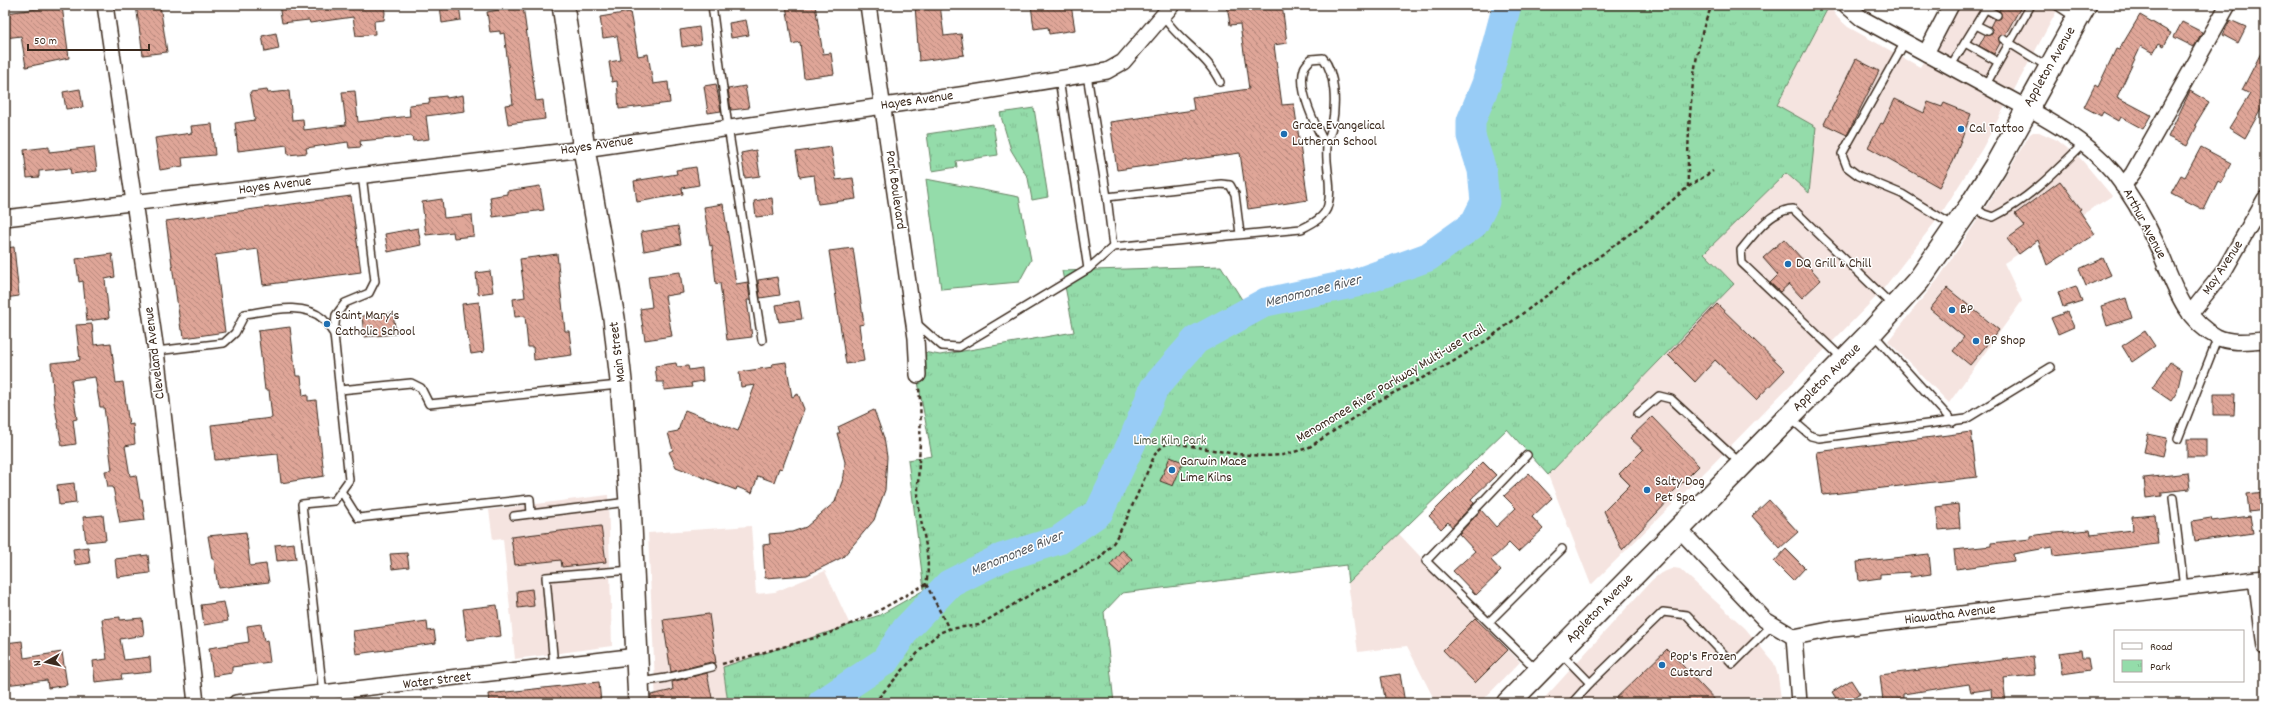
<svg xmlns="http://www.w3.org/2000/svg" width="2270" height="708" viewBox="0 0 2270 708" font-family="Dekko,sans-serif">
<style>
.built{fill:#f5e4e0}
.park{fill:url(#park-tufts);stroke:#688364}
.garden{fill:#94dcaa;stroke:#688364}
.lines{fill:none;stroke-linecap:round;stroke-linejoin:round}
.river{stroke:#98ccf6;stroke-width:29}
.building{fill:url(#building-back-hatch);stroke:#3b2a1e}
.service-casing{stroke:#3b2a1e;stroke-width:10}
.minor-casing{stroke:#3b2a1e;stroke-width:18}
.secondary-casing{stroke:#3b2a1e;stroke-width:24}
.primary-casing{stroke:#3b2a1e;stroke-width:25}
.path{stroke:#3b2a1e;stroke-width:2.5;stroke-dasharray:4 3;stroke-linecap:butt}
.service{stroke:#fff;stroke-width:7}
.minor{stroke:#fff;stroke-width:15}
.secondary{stroke:#fff;stroke-width:21}
.primary{stroke:#fff;stroke-width:22}
.poi-dot{fill:#1f6fb2;stroke:#fff;stroke-width:1.5}
.labels{text-anchor:middle;dominant-baseline:central;stroke-width:3;stroke-linejoin:round;paint-order:stroke}
.street-label{font-size:14px;fill:#3b2a1e;stroke:#fff}
.poi-label{font-size:14px;fill:#3b2a1e;stroke:#fff;text-anchor:start}
.park-label{font-size:14px;fill:#565f48;stroke:#fff}
.water-label{font-size:15px;font-style:italic;fill:#575b5f;stroke:#fff}
</style>
<defs>
<pattern id="park-tufts" width="24" height="20" patternUnits="userSpaceOnUse"><rect width="24" height="20" fill="#94dcaa"/><path d="M3 7l-1-3M5 7V3M7 7l1-3M15 17l-1-3M17 17v-4M19 17l1-3" fill="none" stroke="#80bd92"/></pattern>
<pattern id="building-back-hatch" width="6" height="6" patternUnits="userSpaceOnUse"><rect width="6" height="6" fill="#dfa698"/><path d="M-1 5l2 2M0 0l6 6M5-1l2 2" fill="none" stroke="#b6877b"/></pattern>
</defs>
<rect width="100%" height="100%" fill="#fff"/>
<filter id="ink" filterUnits="userSpaceOnUse"><feTurbulence type="fractalNoise" baseFrequency=".025" numOctaves="2"/><feDisplacementMap in="SourceGraphic" scale="8" xChannelSelector="R" yChannelSelector="G"/><feConvolveMatrix kernelMatrix="1 2 1 2 8 2 1 2 1" color-interpolation-filters="sRGB"/></filter>
<g filter="url(#ink)">
<!-- built -->
<g class="built">
<polygon points="1959,5 2060,5 1982,149 1939,217 1880,293 1708,469 1591,585 1548,475 1734,284 1704,253 1786,173 1809,193 1777,105 1829,6 1838,18 1848,27 1920,67"/>
<polygon points="2033,132 2039,132 2057,140 2081,159 2112,196 2004,263 2022,301 1949,403 1888,341 1939,278 1990,201 2030,134"/>
<polygon points="608,495 612,646 515,659 503,539 493,540 489,510"/>
<polygon points="751,526 756,594 775,592 825,571 850,625 723,667 728,703 656,703 648,533"/>
<polygon points="1399,534 1520,662 1480,703 1436,703 1407,646 1358,652 1348,583"/>
<polygon points="1674,568 1680,569 1745,628 1774,663 1778,676 1781,699 1777,703 1540,703 1652,580 1661,573"/>
</g>
<!-- park -->
<g class="park">
<polygon points="1516,5 1829,6 1777,105 1816,127 1809,193 1786,173 1704,253 1734,284 1548,475 1507,429 1348,583 1346,565 1122,593 1104,612 1114,703 728,703 723,667 880,615 924,590 908,460 932,456 912,350 940,355 1074,332 1062,271 1221,266 1256,322 1285,305 1354,290 1430,267 1464,248 1482,228 1495,201 1493,182 1482,147 1480,123 1490,90 1510,43"/>
<polygon points="1034,108 1048,197 1032,200 1028,178 1011,150 1000,113"/>
<polygon points="993,124 998,155 956,161 957,167 932,171 927,134"/>
</g>
<!-- garden -->
<polygon class="garden" points="926,179 1019,197 1031,260 1019,282 941,289"/>
<g class="lines">
<!-- river -->
<polyline class="river" points="822,703 885,661 906,629 949,584 1001,558 1059,540 1099,512 1133,440 1154,388 1196,340 1266,302 1356,283 1428,257 1474,224 1485,202 1482,170 1471,136 1471,121 1486,84 1507,5"/>
</g>
<!-- building -->
<g class="building">
<polygon points="136,5 160,5 167,52 143,55"/>
<polygon points="279,5 384,5 385,13 384,20 374,21 375,34 356,36 353,17 310,23 309,20 282,23"/>
<polygon points="440,5 459,5 461,20 442,23"/>
<polygon points="786,5 815,5 823,54 831,53 834,74 804,78 800,42 792,44"/>
<polygon points="915,5 940,5 944,36 961,34 964,55 919,61"/>
<polygon points="1031,5 1071,5 1075,30 1049,34 1048,27 1034,29"/>
<polygon points="1227,5 1282,5 1287,43 1274,45 1282,105 1294,104 1308,200 1248,209 1240,153 1117,170 1110,122 1194,110 1192,97 1249,89 1240,24 1230,25"/>
<polygon points="2002,5 2022,5 2005,35 1999,37 2000,43 1994,54 1979,46 1985,35 1992,34 1990,27 1994,19 2001,18 1999,11"/>
<polygon points="62,6 69,58 26,67 21,36 5,38 5,13"/>
<polygon points="523,6 536,101 543,100 545,119 508,124 505,105 513,104 504,33 500,34 500,31 490,32 487,12"/>
<polygon points="630,12 638,56 648,54 653,84 668,82 670,103 619,109 617,81 612,82 609,62 621,60 617,36 603,38 600,17"/>
<polygon points="2140,15 2171,33 2164,46 2159,43 2153,53 2141,46 2117,97 2151,115 2143,129 2121,117 2119,121 2103,112 2101,116 2084,107 2095,85 2098,87 2116,49 2119,50"/>
<polygon points="746,20 749,35 731,38 729,23"/>
<polygon points="2230,20 2246,27 2238,43 2223,35"/>
<polygon points="2182,22 2202,32 2194,47 2174,37"/>
<polygon points="699,27 701,44 682,47 680,30"/>
<polygon points="276,33 279,49 265,52 262,36"/>
<polygon points="2265,45 2265,102 2245,138 2229,128 2250,94 2242,90"/>
<polygon points="1856,59 1879,71 1847,135 1824,124"/>
<polygon points="716,84 721,111 708,113 704,86"/>
<polygon points="745,86 749,108 731,110 728,89"/>
<polygon points="80,89 83,107 66,109 63,92"/>
<polygon points="267,90 268,93 289,91 292,120 303,119 304,130 346,125 342,92 355,91 358,122 410,116 409,105 430,103 429,98 446,96 447,98 463,95 465,111 426,116 429,139 413,141 412,136 371,140 360,141 361,147 349,148 348,142 306,148 307,153 288,155 287,145 238,151 235,123 255,120 250,92"/>
<polygon points="2190,91 2209,102 2195,125 2197,126 2187,146 2168,137"/>
<polygon points="1895,99 1924,113 1928,102 1942,107 1944,103 1971,114 1953,162 1939,187 1868,147 1881,123 1883,124"/>
<polygon points="212,124 215,155 182,158 183,166 160,170 155,138 192,133 191,126"/>
<polygon points="49,147 49,152 94,147 97,171 71,174 70,168 39,171 39,177 27,178 24,150"/>
<polygon points="831,147 836,180 853,178 856,199 818,204 814,175 800,177 796,152"/>
<polygon points="2201,147 2231,163 2221,183 2218,181 2204,210 2171,193 2181,175 2185,177"/>
<polygon points="756,150 760,176 745,178 741,153"/>
<polygon points="696,167 699,185 682,188 683,194 637,202 634,181 677,174 676,170"/>
<polygon points="2060,181 2081,209 2079,210 2095,234 2047,265 2038,240 2019,254 2007,239 2025,226 2015,214"/>
<polygon points="540,186 544,210 493,217 490,197 507,194 507,191"/>
<polygon points="351,196 361,272 263,285 258,249 215,255 225,332 184,338 183,330 181,330 166,221"/>
<polygon points="772,198 774,215 756,217 754,201"/>
<polygon points="442,199 444,218 472,215 474,236 454,238 453,232 426,235 422,202"/>
<polygon points="723,204 736,284 748,282 750,300 747,300 752,337 727,340 720,283 716,284 712,245 710,246 704,207"/>
<polygon points="678,226 681,244 644,251 641,232"/>
<polygon points="418,228 421,245 388,252 385,234"/>
<polygon points="1784,239 1821,280 1802,298 1789,284 1780,292 1770,283 1778,275 1763,258"/>
<polygon points="14,247 19,296 5,298 5,248"/>
<polygon points="853,248 864,324 859,325 864,361 846,364 829,251"/>
<polygon points="112,254 115,277 105,279 109,318 87,321 83,281 79,282 76,259"/>
<polygon points="557,254 565,331 569,331 572,355 534,360 533,347 528,347 525,316 515,317 513,299 525,297 520,259"/>
<polygon points="2103,258 2111,275 2086,286 2079,269"/>
<polygon points="490,271 493,292 478,294 476,273"/>
<polygon points="680,272 683,293 665,296 672,336 645,340 640,309 652,307 648,276"/>
<polygon points="777,277 780,295 760,298 758,280"/>
<polygon points="2076,286 2082,301 2063,307 2058,292"/>
<polygon points="1947,288 1999,330 1970,365 1953,351 1964,337 1930,309"/>
<polygon points="2126,298 2132,318 2107,326 2101,306"/>
<polygon points="799,301 802,319 779,322 776,305"/>
<polygon points="479,302 484,352 471,354 467,331 465,331 462,304"/>
<polygon points="1717,304 1785,370 1756,400 1715,360 1695,382 1668,355"/>
<polygon points="2067,312 2074,327 2058,334 2051,318"/>
<polygon points="393,313 396,334 364,337 362,316"/>
<polygon points="92,324 94,345 111,343 116,383 123,382 129,425 133,424 135,444 125,446 130,476 136,475 140,499 142,499 145,520 120,523 113,487 108,487 105,471 112,470 104,407 100,407 95,377 71,380 77,419 73,420 76,444 62,446 54,402 51,363 80,360 76,325"/>
<polygon points="290,327 296,376 301,376 303,396 308,395 308,401 316,400 324,476 281,483 278,454 215,460 211,425 272,418 269,390 265,390 258,331"/>
<polygon points="2145,331 2155,346 2132,362 2122,346"/>
<polygon points="786,362 792,397 798,394 804,409 782,469 779,468 774,482 758,476 752,493 737,487 736,490 676,467 669,452 673,450 668,433 678,431 685,410 738,431 755,385 741,387 739,372 773,367 772,364"/>
<polygon points="2170,362 2182,370 2177,392 2171,401 2152,388"/>
<polygon points="676,363 677,367 688,366 689,370 702,368 703,381 691,383 692,387 664,390 664,382 657,382 655,366"/>
<polygon points="2213,394 2235,394 2234,415 2213,415"/>
<polygon points="874,410 884,438 887,457 885,490 874,520 843,557 807,575 765,578 763,545 770,544 769,534 792,532 806,527 835,502 844,476 845,462 837,433 840,433 838,427"/>
<polygon points="1652,417 1699,466 1669,496 1671,498 1622,550 1604,511 1630,485 1619,474 1643,450 1630,438"/>
<polygon points="1971,432 1977,477 1823,495 1817,452"/>
<polygon points="2148,434 2167,438 2163,456 2144,452"/>
<rect x="2187" y="439" width="19" height="18"/>
<polygon points="1170,457 1183,462 1173,486 1160,481"/>
<polygon points="1483,462 1496,475 1471,499 1474,503 1452,527 1448,522 1441,529 1429,516"/>
<polygon points="1529,473 1552,498 1532,517 1543,529 1518,552 1509,543 1491,560 1501,571 1476,595 1453,571 1475,551 1459,534 1481,510 1496,527 1516,508 1504,496"/>
<polygon points="2188,473 2190,489 2162,492 2162,496 2146,498 2144,478"/>
<polygon points="74,483 76,503 59,505 57,485"/>
<polygon points="2264,492 2265,510 2249,512 2247,494"/>
<polygon points="1769,500 1798,532 1780,548 1752,516"/>
<polygon points="1958,504 1960,528 1939,530 1936,507"/>
<polygon points="103,515 106,540 86,542 83,517"/>
<polygon points="2155,515 2158,544 2053,556 2052,547 2013,554 2014,561 1956,569 1954,550 1991,546 1991,543 2031,539 2031,536 2044,534 2090,530 2091,535 2133,530 2132,517"/>
<polygon points="2250,516 2253,533 2195,541 2192,521 2211,518 2212,521"/>
<polygon points="601,526 606,562 562,567 561,560 515,565 511,537"/>
<polygon points="246,532 250,566 266,564 269,582 218,588 214,559 212,559 208,536"/>
<polygon points="294,543 296,559 277,561 275,545"/>
<polygon points="88,547 90,563 75,565 73,549"/>
<polygon points="1786,549 1805,568 1793,581 1774,562"/>
<polygon points="1122,550 1132,559 1120,574 1110,565"/>
<polygon points="407,553 409,567 392,569 390,554"/>
<polygon points="1929,554 1931,574 1910,577 1909,572 1880,574 1880,578 1859,581 1857,562"/>
<polygon points="148,555 150,573 117,577 115,559"/>
<polygon points="532,589 534,606 518,608 517,591"/>
<polygon points="224,602 228,621 204,625 201,605"/>
<polygon points="497,605 501,636 467,640 463,609"/>
<polygon points="709,614 716,663 711,662 671,672 663,620"/>
<polygon points="120,617 120,620 142,618 144,635 120,639 124,660 150,657 151,672 121,675 122,679 95,682 93,661 107,659 102,619"/>
<polygon points="1475,618 1508,650 1475,683 1443,650"/>
<polygon points="427,621 428,631 434,630 436,643 356,654 353,631"/>
<polygon points="261,624 264,641 267,640 270,662 232,667 232,673 213,676 209,648 249,642 247,626"/>
<polygon points="22,641 24,658 62,652 67,685 48,688 47,680 5,685 5,665 8,665 5,643"/>
<polygon points="1667,649 1718,703 1611,703"/>
<polygon points="2081,650 2082,658 2088,658 2090,670 2062,674 2059,653"/>
<polygon points="2033,656 2035,675 2003,678 2006,703 1992,703 1991,689 1971,692 1969,684 1903,694 1903,699 1883,701 1880,675"/>
<polygon points="707,673 713,703 651,703 651,695 673,690 672,682"/>
<polygon points="1400,674 1405,703 1386,703 1381,677"/>
<polygon points="1851,680 1860,694 1846,703 1839,703 1832,692"/>
<polygon points="599,682 601,703 489,703 488,694"/>
</g>
<g class="lines">
<!-- service casing -->
<g class="service-casing">
<g id="service">
<polyline points="712,5 728,127 762,340"/>
<polyline points="2056,5 2076,18"/>
<polyline points="1986,9 1997,15"/>
<path d="M 1163,16 C 1179,42 1207,54 1220,82"/>
<polyline points="1976,25 1988,31"/>
<polyline points="2003,39 2048,67"/>
<polyline points="1905,42 1842,154 1847,167 1859,176 1902,194 1954,226"/>
<polyline points="1965,43 1998,62"/>
<polyline points="1950,67 1988,5"/>
<polyline points="1087,75 1107,197 1113,247"/>
<polyline points="1985,86 2031,5"/>
<polyline points="1107,197 1221,184 1230,185 1235,194 1240,234"/>
<path d="M 1973,206 L 1984,214 L 1993,217 C 2028,200 2056,171 2083,144"/>
<path d="M 1088,269 L 1113,247 L 1301,229 C 1311,224 1325,218 1328,205 C 1333,185 1325,167 1327,147 C 1327,140 1331,133 1332,126 C 1336,106 1336,74 1323,58 L 1311,59 C 1309,62 1305,65 1304,69 C 1297,90 1317,129 1327,147"/>
<polyline points="915,322 942,346 959,347 1088,269 1059,79"/>
<polyline points="334,334 336,315 345,303 369,293 375,281 362,175"/>
<polyline points="1873,334 1953,422"/>
<path d="M 156,351 L 224,343 L 235,333 L 245,314 C 268,311 303,301 323,319 C 327,323 330,329 334,334 L 349,480 L 334,501 L 302,504 L 323,694"/>
<path d="M 1842,358 L 1742,263 L 1741,250 C 1754,234 1771,210 1793,209 L 1893,306"/>
<polyline points="340,390 411,383 421,388 429,404 619,385"/>
<polyline points="1638,414 1659,396 1671,399 1740,463"/>
<polyline points="1790,418 1811,436 1819,438 1966,419 2051,367"/>
<polyline points="2178,439 2218,337"/>
<polyline points="1527,455 1426,561 1537,670"/>
<polyline points="341,491 358,518 530,499 531,514"/>
<polyline points="2173,498 2184,588"/>
<polyline points="514,516 628,502"/>
<polyline points="1489,622 1562,549"/>
<polyline points="1560,652 1590,683 1572,703"/>
<polyline points="554,666 546,577 632,570"/>
<polyline points="640,682 666,678 712,667"/>
<polyline points="1590,683 1663,612 1687,615 1733,664 1773,624"/>
</g>
</g>
<!-- minor casing -->
<g class="minor-casing">
<g id="minor">
<polyline points="105,5 156,351 196,703"/>
<polyline points="868,5 916,338 918,375"/>
<path d="M 1846,5 L 1861,18 C 1903,41 1946,64 1988,87 C 2033,112 2080,133 2114,173 C 2131,194 2145,219 2156,243 C 2172,277 2181,319 2217,337 C 2232,344 2249,341 2265,340"/>
<polyline points="1926,53 1951,5"/>
<polyline points="2123,186 2133,173 2228,5"/>
<polyline points="5,218 584,149 967,94 1107,71 1123,62 1172,5"/>
<polyline points="2190,314 2224,271 2265,199"/>
<polyline points="1679,529 1765,620 1794,637 1834,629 2265,578"/>
<polyline points="2256,579 2265,647"/>
<polyline points="1794,637 1799,703"/>
<polyline points="236,703 637,656"/>
</g>
</g>
<!-- secondary casing -->
<g class="secondary-casing">
<polyline id="secondary" points="563,5 584,149 614,318 621,381 630,502 639,703"/>
</g>
<!-- primary casing -->
<g class="primary-casing">
<polyline id="primary" points="1508,703 1869,335 1919,280 1971,205 1995,167 2085,5"/>
</g>
<!-- path -->
<g class="path">
<path d="M 1688,187 C 1687,143 1691,41 1713,5"/>
<polyline points="926,584 949,629"/>
<path d="M 722,664 L 825,635 L 871,615 L 926,584 C 933,553 918,524 918,493 C 918,459 923,424 919,389"/>
<polyline points="874,703 923,647 939,633 949,629 979,625 1038,590 1099,559 1114,542 1126,520 1156,452 1166,444 1174,443 1235,454 1265,456 1283,455 1308,448 1382,399 1451,363 1487,340 1655,215 1688,187 1713,171"/>
</g>
<!-- service -->
<use href="#service" class="service"/>
<!-- minor -->
<use href="#minor" class="minor"/>
<!-- secondary -->
<use href="#secondary" class="secondary"/>
<!-- primary -->
<use href="#primary" class="primary"/>
</g>
</g>
<!-- markers -->
<g class="poi-dot">
<circle cx="1961" cy="129" r="4"/>
<circle cx="1284" cy="134" r="4"/>
<circle cx="1788" cy="264" r="4"/>
<circle cx="1952" cy="310" r="4"/>
<circle cx="327" cy="324" r="4"/>
<circle cx="1976" cy="341" r="4"/>
<circle cx="1172" cy="470" r="4"/>
<circle cx="1647" cy="490" r="4"/>
<circle cx="1662" cy="665" r="4"/>
</g>
<g class="labels">
<!-- street labels -->
<g class="street-label">
<text transform="translate(2050 67) rotate(-60)">Appleton Avenue</text>
<text transform="translate(917 101) rotate(-8)">Hayes Avenue</text>
<text transform="translate(597 146) rotate(-8)">Hayes Avenue</text>
<text transform="translate(275 186) rotate(-7)">Hayes Avenue</text>
<text transform="translate(895 190) rotate(82)">Park Boulevard</text>
<text transform="translate(2144 224) rotate(62)">Arthur Avenue</text>
<text transform="translate(2223 268) rotate(-56)">May Avenue</text>
<text transform="translate(618 352) rotate(-97)">Main Street</text>
<text transform="translate(155 353) rotate(-97)">Cleveland Avenue</text>
<text transform="translate(1827 378) rotate(-45)">Appleton Avenue</text>
<text transform="translate(1391 384) rotate(-31)">Menomonee River Parkway Multi-use Trail</text>
<text transform="translate(1600 609) rotate(-46)">Appleton Avenue</text>
<text transform="translate(1950 615) rotate(-7)">Hiawatha Avenue</text>
<text transform="translate(437 681) rotate(-7)">Water Street</text>
</g>
<!-- poi labels -->
<g class="poi-label">
<text x="1292" y="126">Grace Evangelical<tspan x="1292" dy="16">Lutheran School</tspan></text>
<text x="1969" y="129">Cal Tattoo</text>
<text x="1796" y="264">DQ Grill &amp; Chill</text>
<text x="1960" y="310">BP</text>
<text x="335" y="316">Saint Mary's<tspan x="335" dy="16">Catholic School</tspan></text>
<text x="1984" y="341">BP Shop</text>
<text x="1180" y="462">Garwin Mace<tspan x="1180" dy="16">Lime Kilns</tspan></text>
<text x="1655" y="482">Salty Dog<tspan x="1655" dy="16">Pet Spa</tspan></text>
<text x="1670" y="657">Pop's Frozen<tspan x="1670" dy="16">Custard</tspan></text>
</g>
<!-- park labels -->
<g class="park-label">
<text x="1170" y="441">Lime Kiln Park</text>
</g>
<!-- water labels -->
<g class="water-label">
<text transform="translate(1313 292) rotate(-14)">Menomonee River</text>
<text transform="translate(1017 554) rotate(-22)">Menomonee River</text>
</g>
</g>
<!-- margin -->
<rect width="2270" height="708" fill="none" stroke="#fff" stroke-width="20"/>
<rect x="10" y="10" width="2250" height="688" fill="none" stroke="#3b2a1e" stroke-width="1.5" filter="url(#ink)"/>
<!-- legend -->
<rect x="2114" y="630" width="130" height="52" fill="#ffffff" stroke="#b1aaa5"/>
<rect x="2122" y="643" width="20" height="6" fill="#ffffff" stroke="#b1aaa5"/>
<text x="2150" y="650" font-size="12" fill="#3b2a1e">Road</text>
<rect x="2122" y="660" width="20" height="12" fill="url(#park-tufts)" stroke="#b1aaa5"/>
<text x="2150" y="670" font-size="12" fill="#3b2a1e">Park</text>
<!-- north arrow -->
<g transform="translate(46 662) rotate(262)" stroke="#ffffff" stroke-width="3" paint-order="stroke">
<path d="M0-3L7 15L0 10L-7 15Z" fill="#3b2a1e"/>
<text y="-6" font-size="11" font-weight="bold" text-anchor="middle" fill="#3b2a1e">N</text>
</g>
<!-- scale -->
<path d="M28 44v6h121v-6" fill="none" stroke="#3b2a1e" stroke-width="2"/>
<text x="34" y="44" font-size="12" fill="#3b2a1e" stroke="#ffffff" stroke-width="3" paint-order="stroke">50 m</text>
</svg>
